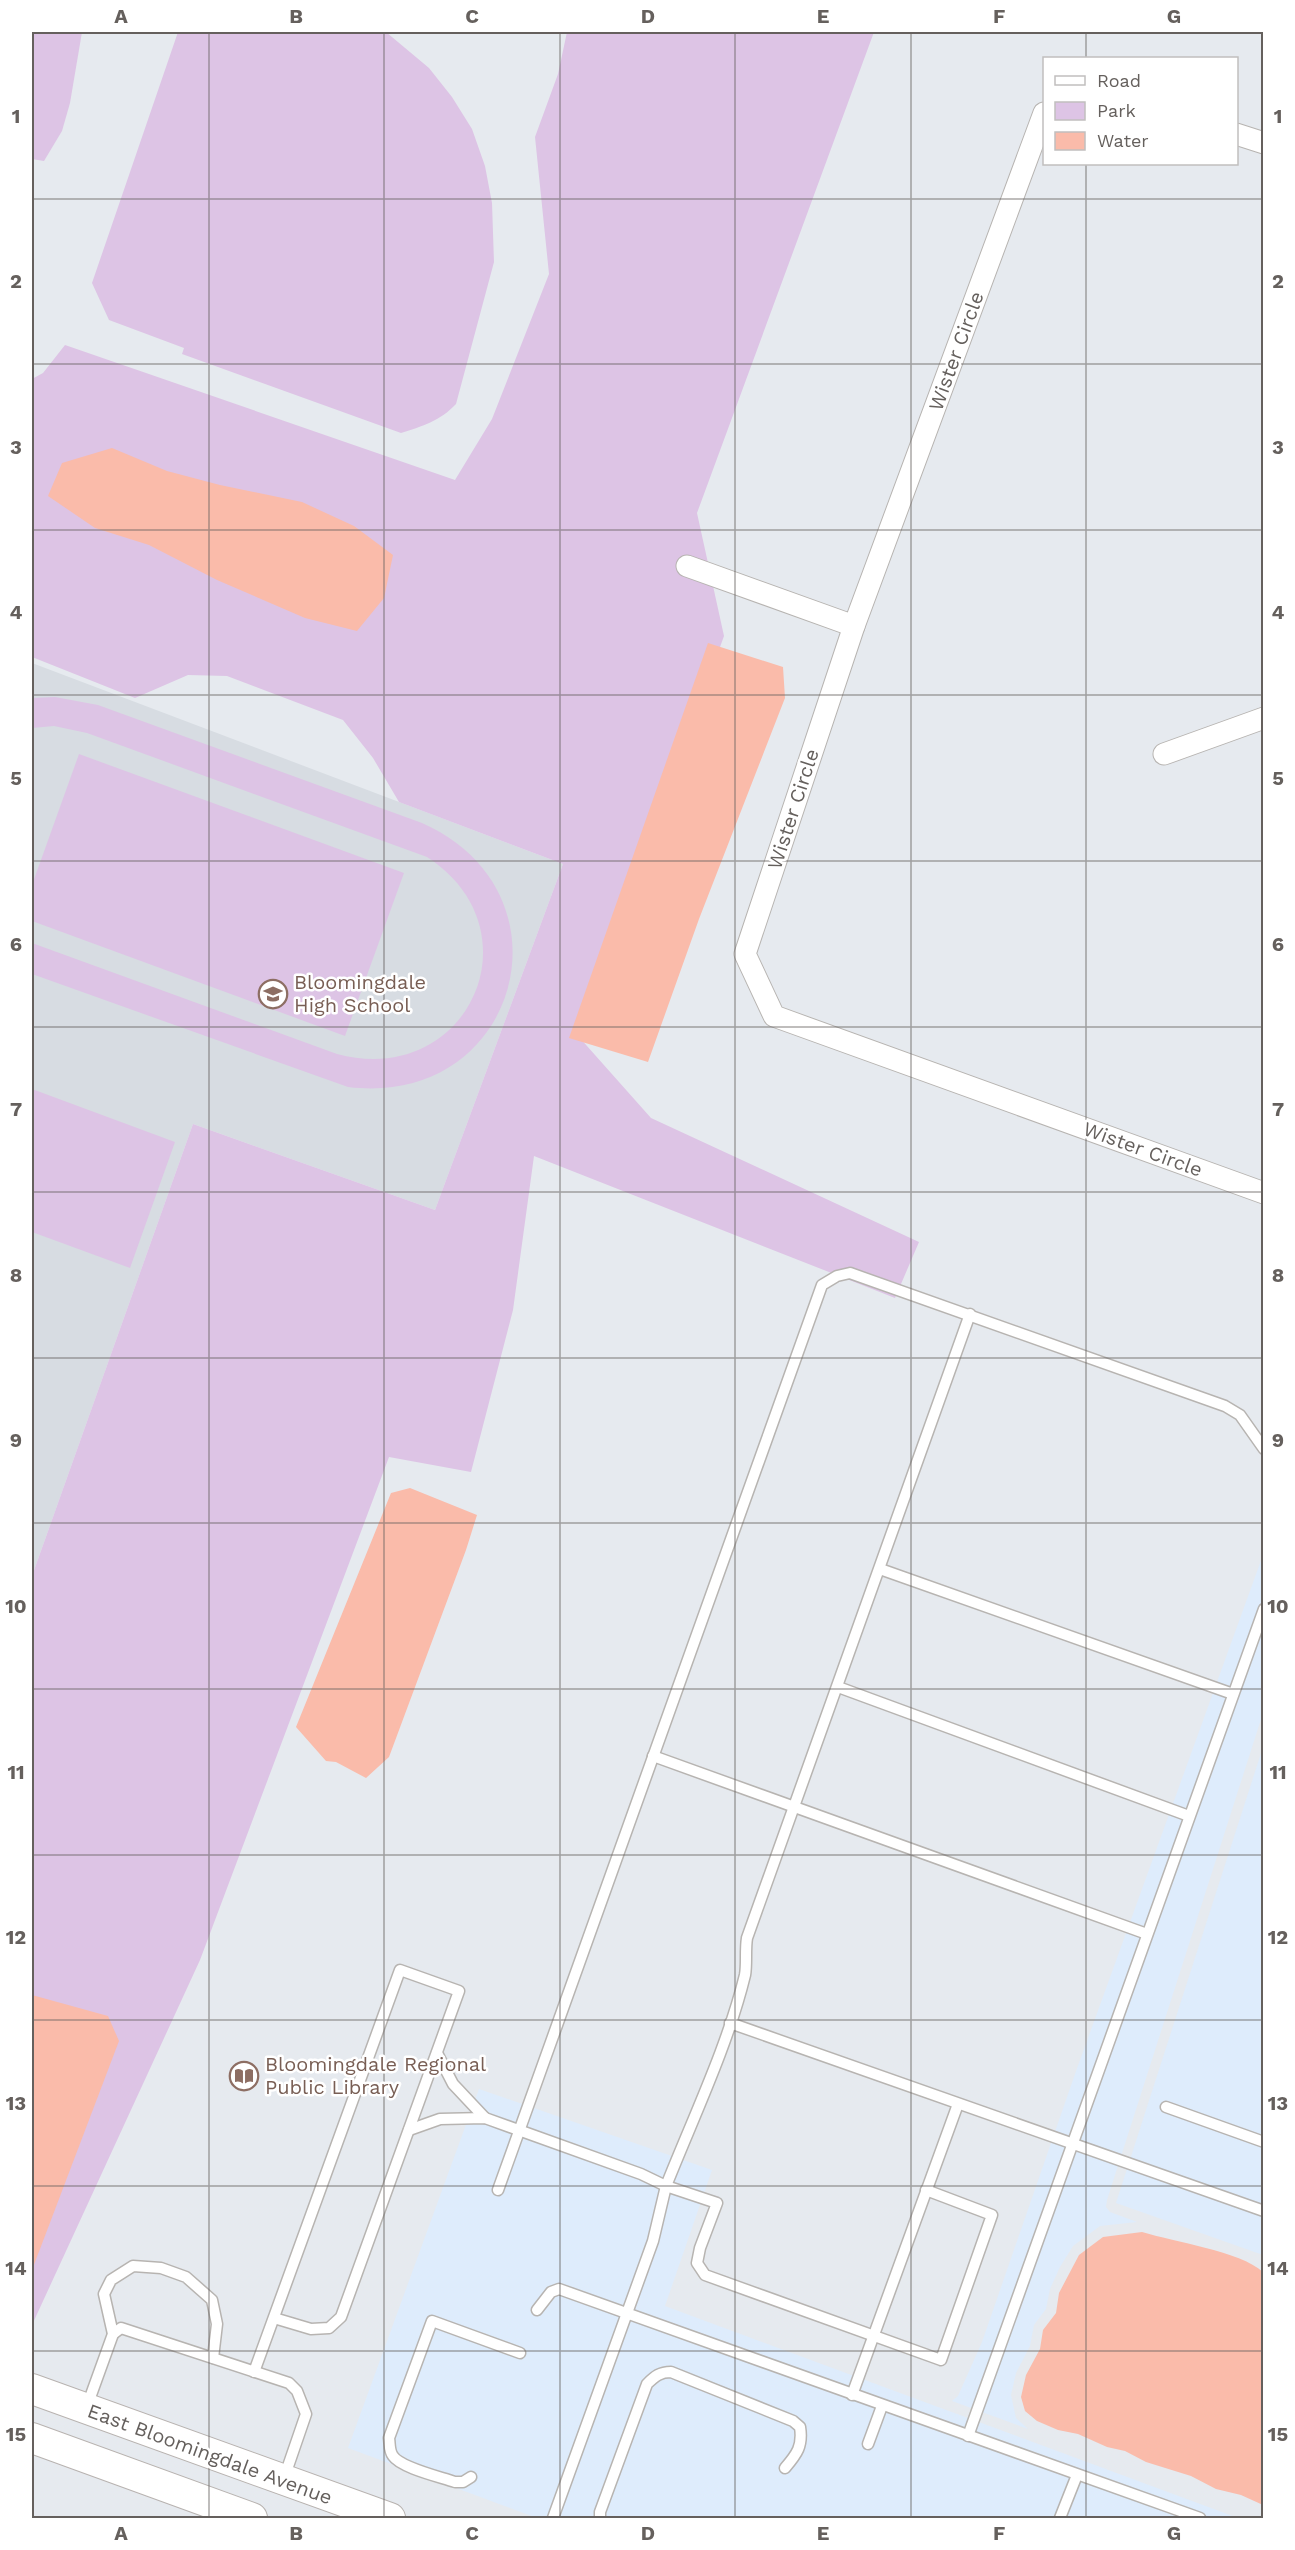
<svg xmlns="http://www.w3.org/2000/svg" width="1295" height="2550" viewBox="0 0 1295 2550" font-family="'Work Sans',sans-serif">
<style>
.commercial{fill:#deecfc}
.education{fill:#d7dce2}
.green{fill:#ddc4e5}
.water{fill:#fabbaa}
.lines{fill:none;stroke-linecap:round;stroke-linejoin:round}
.lane-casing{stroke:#b7b4b1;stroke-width:13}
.street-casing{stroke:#b7b4b1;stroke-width:23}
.secondary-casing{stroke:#b8b3b0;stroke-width:32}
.lane{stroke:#fff;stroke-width:10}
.street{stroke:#fff;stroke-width:21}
.secondary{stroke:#fff;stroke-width:30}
.grid{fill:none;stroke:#65605d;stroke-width:1.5;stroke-opacity:0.55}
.labels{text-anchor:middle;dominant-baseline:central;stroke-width:5;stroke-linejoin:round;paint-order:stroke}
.street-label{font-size:20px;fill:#65605d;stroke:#fff}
.education-label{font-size:20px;fill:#785e54;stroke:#fff;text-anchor:start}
.neatline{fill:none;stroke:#65605d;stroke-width:2}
.grid-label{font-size:20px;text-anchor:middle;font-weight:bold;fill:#65605d}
</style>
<rect width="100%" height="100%" fill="#e6eaef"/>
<!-- commercial -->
<g class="commercial">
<polygon points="1263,1555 1263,1713 1107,2200 1106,2207 1110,2212 1137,2222 1100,2226 1073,2246 1060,2267 1050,2289 1046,2309 1034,2325 1030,2346 1016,2373 1011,2395 1016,2418 1028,2429 952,2401 958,2396 982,2342 1075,2074"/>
<polygon points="1263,1747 1263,2255 1116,2203"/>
<polygon points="479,2089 712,2170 665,2306 1238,2518 537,2518 348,2448"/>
</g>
<!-- education -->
<polygon class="education" points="32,663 563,864 435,1210 193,1124 32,1576"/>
<!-- green -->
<g class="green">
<polygon points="32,32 82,32 70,103 62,131 44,161 32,159"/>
<path d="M 178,32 L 386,32 L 429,68 L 452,97 L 472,129 L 485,166 L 492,203 L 494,262 L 456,404 C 440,421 423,426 401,433 L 182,354 L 184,348 L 109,320 L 92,283 Z"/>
<polygon points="567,32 874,32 697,513 724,636 579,1037 651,1118 919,1242 895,1298 534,1156 513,1310 471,1472 389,1457 200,1960 32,2325 32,1576 193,1124 435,1210 563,864 399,802 373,758 343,720 227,676 188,675 135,698 32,657 32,379 43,373 65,345 455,480 492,419 549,274 535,137 558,74"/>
<path d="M 55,697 L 98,705 L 422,823 C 578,892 519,1108 348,1087 L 32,974 L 32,943 L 337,1054 C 468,1089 540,930 427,857 L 87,733 L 54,726 L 32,728 L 32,698 Z"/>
<polygon points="79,754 404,873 345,1036 32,921 32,885"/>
<polygon points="32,1089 175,1142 130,1268 32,1232"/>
</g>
<!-- water -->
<g class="water">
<polygon points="112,448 167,471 220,485 302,502 354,526 393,555 384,598 357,631 305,618 217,580 149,545 95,528 48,496 62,463"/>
<polygon points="708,643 783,667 785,698 699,919 648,1062 569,1038"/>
<polygon points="410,1488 477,1515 466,1550 389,1757 366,1778 336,1762 326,1761 296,1727 391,1493"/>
<polygon points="32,1995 108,2016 119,2041 32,2270"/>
<path d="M 1142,2232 C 1174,2242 1240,2251 1263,2272 L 1263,2505 L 1241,2495 L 1216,2489 L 1191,2476 L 1146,2462 L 1125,2451 L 1107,2447 L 1078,2434 L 1058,2430 L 1037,2421 L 1025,2411 L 1021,2397 L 1026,2375 L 1040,2349 L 1043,2330 L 1056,2313 L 1059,2293 L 1079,2255 L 1103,2237 Z"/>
</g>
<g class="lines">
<!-- lane casing -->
<g class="lane-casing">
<g id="lane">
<polyline points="880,1569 1233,1694"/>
<polyline points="838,1687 1189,1816"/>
<polyline points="653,1756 1147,1934"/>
<polyline points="730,2023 1264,2211"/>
<polyline points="437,2053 453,2084 485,2118"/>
<polyline points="1166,2107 1264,2142"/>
<polyline points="409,2130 440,2119 485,2118 641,2174 666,2186 653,2241 553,2518"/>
<polyline points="498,2190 822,1285 837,1276 850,1273 1225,1406 1240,1415 1264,1449"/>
<path d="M 926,2190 L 992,2215 L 941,2360 L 705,2275 L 697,2263 L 700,2248 L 717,2203 L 666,2186 C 693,2118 728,2045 745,1975 C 747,1964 745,1950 747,1938 L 970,1314"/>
<polyline points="537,2310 551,2292 559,2289 1200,2518"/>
<polyline points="113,2334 121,2328 289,2383 297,2391 306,2414 284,2478"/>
<polyline points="254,2372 400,1970 459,1991 341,2317 329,2328 311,2329 274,2318"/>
<polyline points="852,2395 958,2104"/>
<polyline points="87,2406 113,2334 104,2294 111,2280 133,2266 161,2268 186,2277 212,2300 217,2324 213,2358"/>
<polyline points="968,2436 1264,1609"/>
<polyline points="868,2444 882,2406"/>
<path d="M 471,2477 L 463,2482 L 455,2482 C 441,2477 401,2468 393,2456 C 389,2451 390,2444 389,2438 L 432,2321 L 520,2353"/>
<path d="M 600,2518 L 600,2512 L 647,2384 C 655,2376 660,2372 671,2372 L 793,2421 L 800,2427 C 803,2446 797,2454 785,2468"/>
<polyline points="1060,2518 1077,2475"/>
</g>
</g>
<!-- street casing -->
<g class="street-casing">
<g id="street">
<polyline points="1044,113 854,626 745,954 774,1016 1264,1193"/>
<polyline points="1236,134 1264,143"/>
<polyline points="687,566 854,626"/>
<polyline points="1164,754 1264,718"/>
</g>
</g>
<!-- secondary casing -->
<g class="secondary-casing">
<g id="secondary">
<polyline points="32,2389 390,2518"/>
<polyline points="32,2438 252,2518"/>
</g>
</g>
<!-- lane -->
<use href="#lane" class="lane"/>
<!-- street -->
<use href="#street" class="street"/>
<!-- secondary -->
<use href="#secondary" class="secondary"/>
</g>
<!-- grid -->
<path class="grid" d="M 209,32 L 209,2518M 384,32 L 384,2518M 560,32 L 560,2518M 735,32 L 735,2518M 911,32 L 911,2518M 1086,32 L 1086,58M 1086,164 L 1086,2518M 32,199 L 1264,199M 32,364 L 1264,364M 32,530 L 1264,530M 32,695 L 1264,695M 32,861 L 1264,861M 32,1027 L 1264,1027M 32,1192 L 1264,1192M 32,1358 L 1264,1358M 32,1523 L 1264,1523M 32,1689 L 1264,1689M 32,1855 L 1264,1855M 32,2020 L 1264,2020M 32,2186 L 1264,2186M 32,2351 L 1264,2351"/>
<!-- icons -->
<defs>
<g id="school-ring" transform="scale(1.5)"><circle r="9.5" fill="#fff" stroke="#8d6e63" stroke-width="1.5"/><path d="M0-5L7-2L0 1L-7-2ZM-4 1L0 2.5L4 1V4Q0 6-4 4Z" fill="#8d6e63"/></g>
<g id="library-ring" transform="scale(1.5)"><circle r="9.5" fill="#fff" stroke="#8d6e63" stroke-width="1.5"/><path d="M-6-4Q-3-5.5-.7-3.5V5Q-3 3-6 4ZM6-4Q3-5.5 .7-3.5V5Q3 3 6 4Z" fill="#8d6e63"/></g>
</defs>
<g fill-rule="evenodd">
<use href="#school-ring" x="273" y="994"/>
<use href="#library-ring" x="244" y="2076"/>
</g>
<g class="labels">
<!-- street labels -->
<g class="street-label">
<text transform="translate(956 351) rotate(-70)">Wister Circle</text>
<text transform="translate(793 809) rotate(-72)">Wister Circle</text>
<text transform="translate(1143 1149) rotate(20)">Wister Circle</text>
<text transform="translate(210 2454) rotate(20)">East Bloomingdale Avenue</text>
</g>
<!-- education labels -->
<g class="education-label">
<text x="294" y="982">Bloomingdale<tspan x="294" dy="23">High School</tspan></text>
<text x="265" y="2064">Bloomingdale Regional<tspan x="265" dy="23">Public Library</tspan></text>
</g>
</g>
<!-- border -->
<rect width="1295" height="2550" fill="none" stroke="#ffffff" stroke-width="66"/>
<!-- legend -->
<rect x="1043" y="57" width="195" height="108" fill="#ffffff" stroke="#c1bfbe" stroke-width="1.5"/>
<rect x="1055" y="76" width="30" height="9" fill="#ffffff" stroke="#c1bfbe" stroke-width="1.5"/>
<text x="1097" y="87" font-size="18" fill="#65605d">Road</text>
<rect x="1055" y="102" width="30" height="18" fill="#ddc4e5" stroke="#c1bfbe" stroke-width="1.5"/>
<text x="1097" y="117" font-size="18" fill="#65605d">Park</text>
<rect x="1055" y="132" width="30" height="18" fill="#fabbaa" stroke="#c1bfbe" stroke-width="1.5"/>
<text x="1097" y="147" font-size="18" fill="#65605d">Water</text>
<rect x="33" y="33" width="1229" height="2484" class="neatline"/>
<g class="grid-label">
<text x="121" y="23">A</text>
<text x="296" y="23">B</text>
<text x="472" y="23">C</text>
<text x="648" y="23">D</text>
<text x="823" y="23">E</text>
<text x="999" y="23">F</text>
<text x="1174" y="23">G</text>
<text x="16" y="123">1</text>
<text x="1278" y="123">1</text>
<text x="16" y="288">2</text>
<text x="1278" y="288">2</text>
<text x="16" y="454">3</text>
<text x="1278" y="454">3</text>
<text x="16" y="619">4</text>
<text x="1278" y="619">4</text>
<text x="16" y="785">5</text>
<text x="1278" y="785">5</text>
<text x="16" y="951">6</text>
<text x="1278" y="951">6</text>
<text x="16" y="1116">7</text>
<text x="1278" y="1116">7</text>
<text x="16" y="1282">8</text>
<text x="1278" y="1282">8</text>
<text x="16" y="1447">9</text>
<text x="1278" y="1447">9</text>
<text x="16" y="1613">10</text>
<text x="1278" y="1613">10</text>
<text x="16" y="1779">11</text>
<text x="1278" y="1779">11</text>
<text x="16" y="1944">12</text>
<text x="1278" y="1944">12</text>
<text x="16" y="2110">13</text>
<text x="1278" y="2110">13</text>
<text x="16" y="2275">14</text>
<text x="1278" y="2275">14</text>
<text x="16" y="2441">15</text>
<text x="1278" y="2441">15</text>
<text x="121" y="2540">A</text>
<text x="296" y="2540">B</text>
<text x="472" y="2540">C</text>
<text x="648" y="2540">D</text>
<text x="823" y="2540">E</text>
<text x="999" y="2540">F</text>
<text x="1174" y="2540">G</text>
</g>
</svg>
